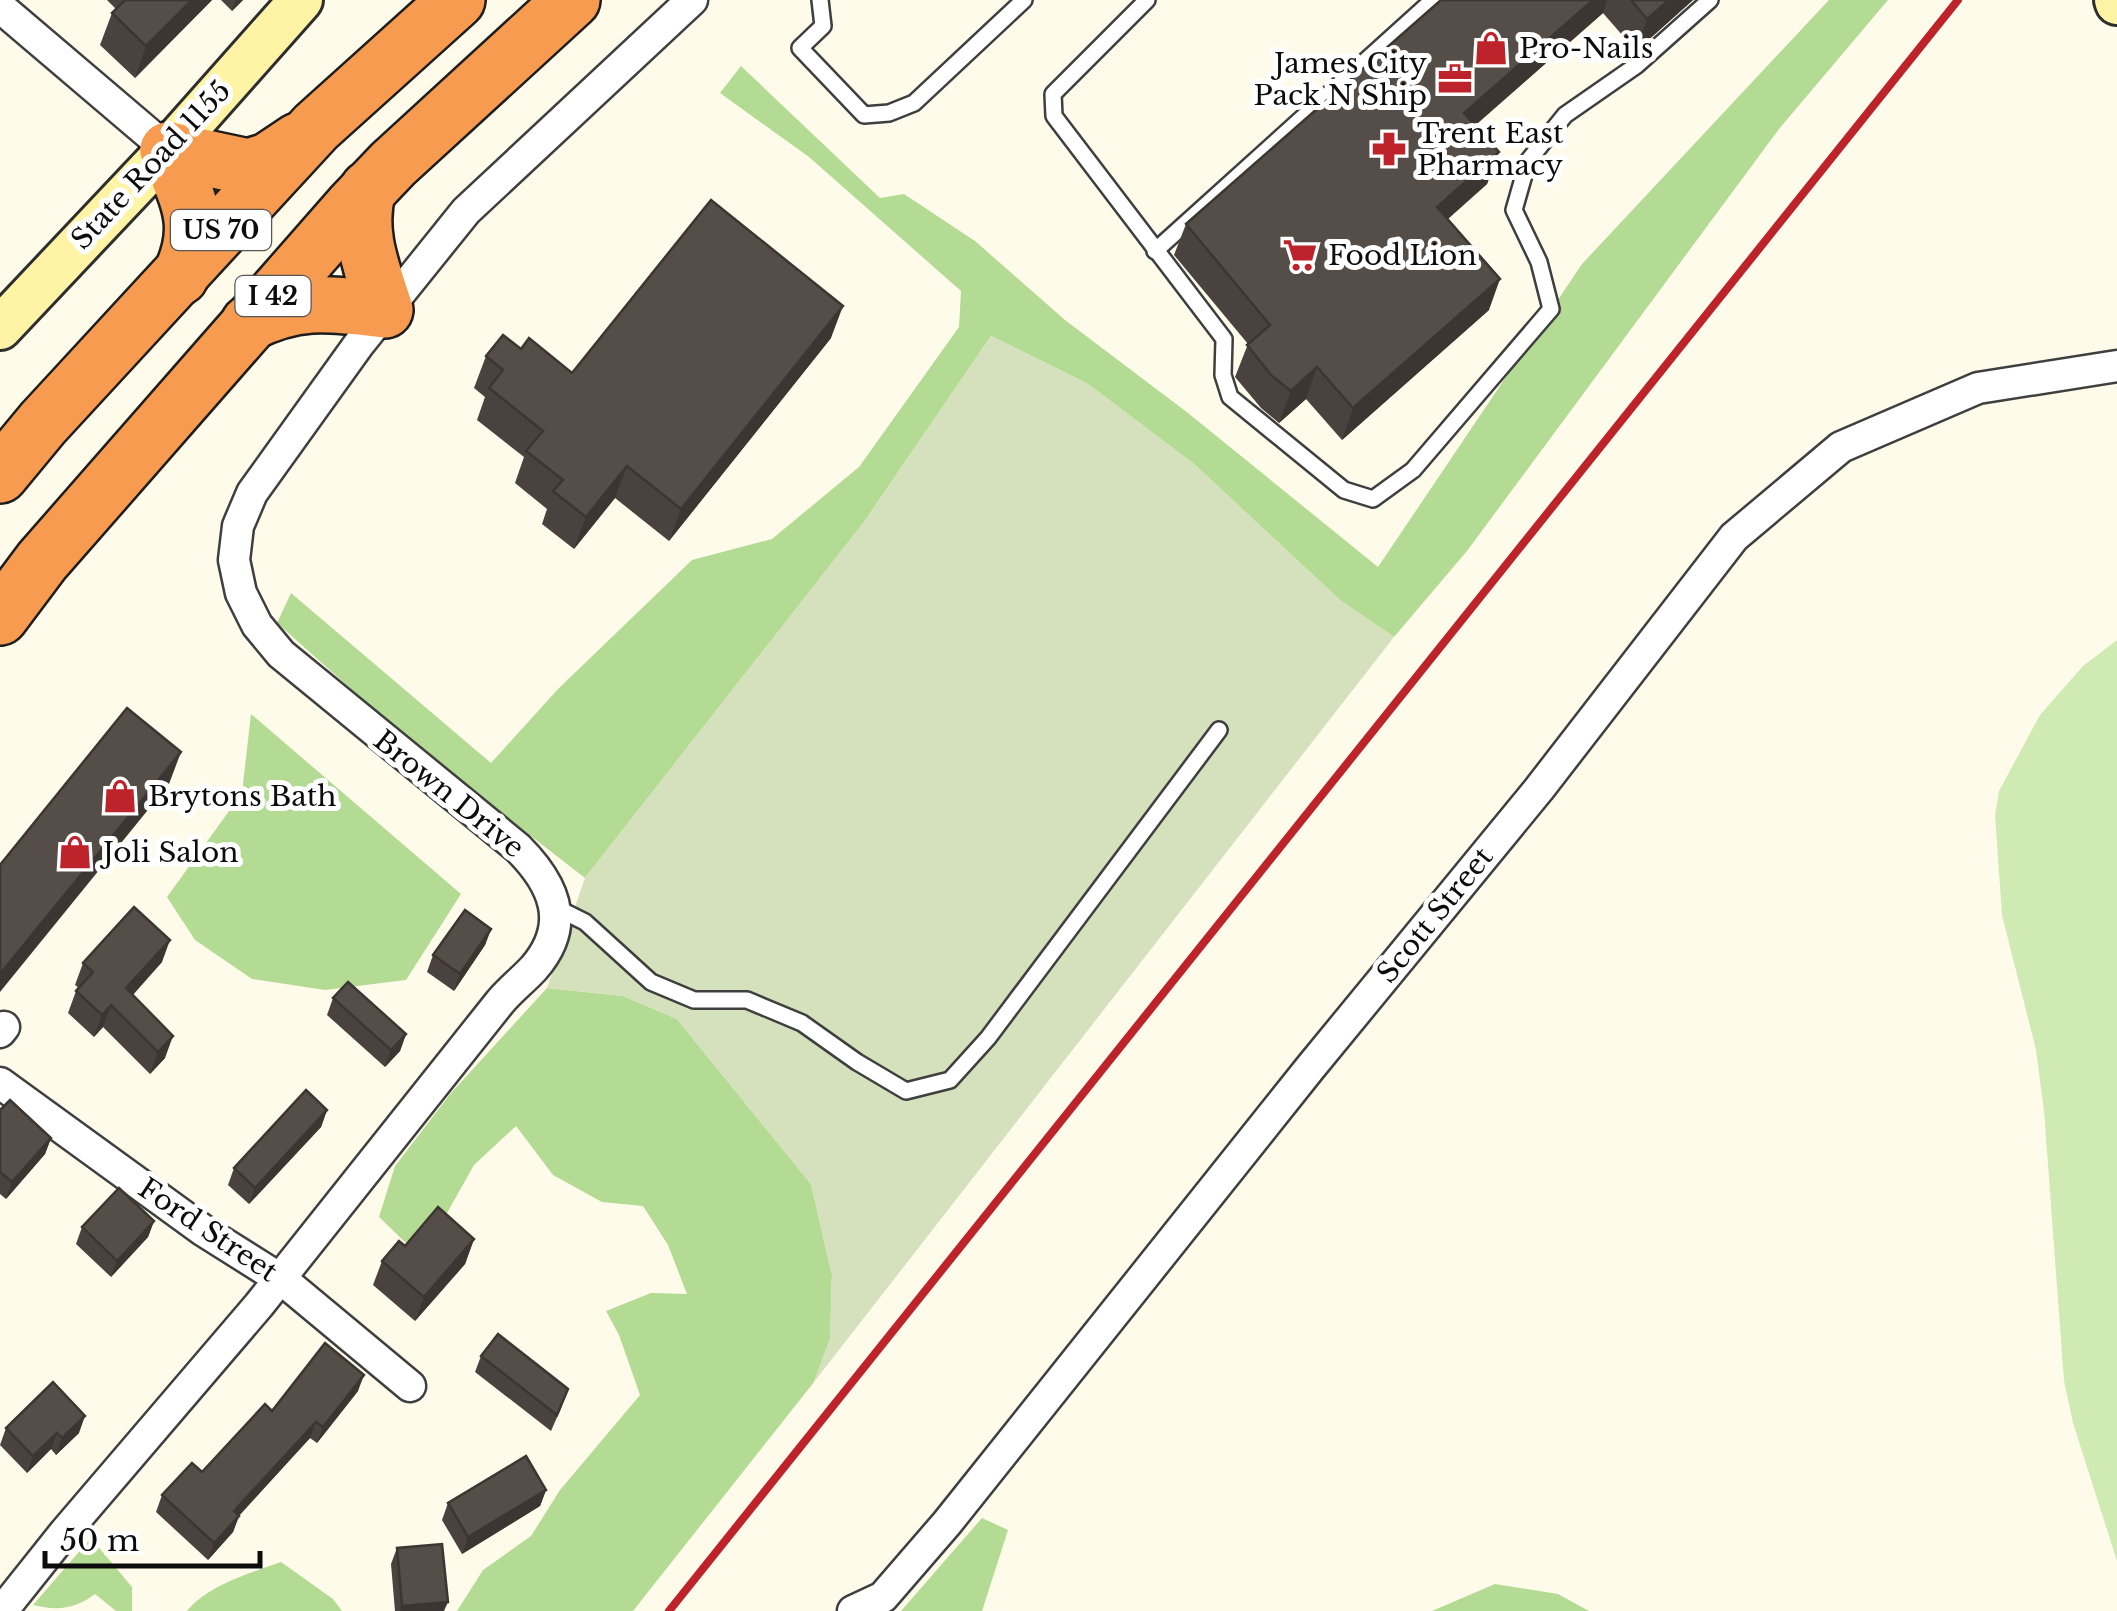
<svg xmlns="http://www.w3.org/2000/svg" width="2117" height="1611" viewBox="0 0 2117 1611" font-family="'Libre Baskerville',serif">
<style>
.green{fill:#d0eab4}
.forest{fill:#b4db93}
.cemetery{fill:#d5e0bc}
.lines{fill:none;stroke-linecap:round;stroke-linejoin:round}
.lane-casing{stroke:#3f3f3f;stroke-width:20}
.street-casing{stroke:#3f3f3f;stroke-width:35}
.secondary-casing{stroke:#2e2e2e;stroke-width:48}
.highway-casing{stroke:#1d1d1d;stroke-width:60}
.lane{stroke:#fff;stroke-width:15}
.street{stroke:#fff;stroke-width:30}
.secondary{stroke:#fff4a6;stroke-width:42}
.highway{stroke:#f79b50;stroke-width:55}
.rail{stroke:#be222a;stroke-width:8}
.wall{fill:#49423e}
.shaded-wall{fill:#3c3632}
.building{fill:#554d48;stroke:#3c3632;stroke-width:2.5}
.labels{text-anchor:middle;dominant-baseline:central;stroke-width:10;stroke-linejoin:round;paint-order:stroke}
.shield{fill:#fff;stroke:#555;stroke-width:2.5}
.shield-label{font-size:25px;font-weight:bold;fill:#0c0c0c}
.poi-label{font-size:28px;fill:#0c0c0c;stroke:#fff;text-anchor:start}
.street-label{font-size:28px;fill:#0c0c0c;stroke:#fff}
</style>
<rect width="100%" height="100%" fill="#fffbeb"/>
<!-- green -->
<polygon class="green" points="2117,640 2117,1561 2073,1423 2064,1381 2044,1111 2036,1050 2002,915 1995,816 1999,791 2040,715 2083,666"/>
<!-- forest -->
<g class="forest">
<polygon points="1829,0 1888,0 1779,129 1467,551 1394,637 1341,601 1194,464 1088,384 991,336 864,522 585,878 415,746 277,623 291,593 491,763 558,689 692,560 772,539 859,467 959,327 961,291 809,157 720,93 741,66 880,198 904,194 975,241 1065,320 1188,413 1378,567 1582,264"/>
<polygon points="251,714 461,894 406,980 325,990 252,979 195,940 167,897 242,793"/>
<polygon points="547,988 623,996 677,1019 811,1184 832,1275 830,1339 814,1382 633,1611 457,1611 483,1570 531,1536 560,1490 640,1395 619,1335 606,1311 651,1293 687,1294 668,1245 643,1206 602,1202 553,1175 516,1126 474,1165 442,1222 406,1243 379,1217 395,1166 451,1093"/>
<polygon points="982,1518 1008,1530 982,1611 901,1611"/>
<path d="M 91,1538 L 132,1587 L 132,1611 L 116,1611 L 95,1594 C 75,1609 58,1611 33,1605 Z"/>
<path d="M 281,1562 L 333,1599 L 342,1611 L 187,1611 C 208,1585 250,1573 281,1562 Z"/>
<polygon points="1495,1584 1558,1594 1589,1611 1432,1611"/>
</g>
<!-- cemetery -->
<polygon class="cemetery" points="991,336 1088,384 1194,464 1341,601 1394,637 814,1382 830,1339 832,1275 811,1184 677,1019 623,996 547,988 585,878 864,522"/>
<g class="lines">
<!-- lane casing -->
<g class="lane-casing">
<g id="lane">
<polyline points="820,0 823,26 800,48 864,115 889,113 914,103 1024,0"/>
<polyline points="1147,0 1053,94 1054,116 1224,339 1223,375 1230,397 1344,490 1373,499 1413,470 1551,309 1539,262 1514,210 1528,161 1565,115 1637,65 1710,0"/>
<polyline points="1155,251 1433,0"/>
<polyline points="555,907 585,922 651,982 694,1000 747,1000 802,1023 857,1062 906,1091 950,1080 988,1038 1219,730"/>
</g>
</g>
<!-- street casing -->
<g class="street-casing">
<g id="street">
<polyline points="0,7 168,150"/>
<polyline points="0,1032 4,1027"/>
<polyline points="0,1083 204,1231 285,1282 410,1386"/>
<path d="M 2,1611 L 65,1532 L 259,1305 L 500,1002 C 511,989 523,980 534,968 C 572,924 554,884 518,848 L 281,654 L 257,625 L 241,593 L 234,560 L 238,526 L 252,493 L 359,344 L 466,211 L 692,0"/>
<polyline points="853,1611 883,1597 947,1523 1310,1068 1539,789 1734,537 1841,447 1978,388 2117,366"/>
</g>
</g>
<!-- secondary casing -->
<g class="secondary-casing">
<g id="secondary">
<polyline points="2116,0 2117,3"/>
<polyline points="0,328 168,150 301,0"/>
</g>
</g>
<!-- highway casing -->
<g class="highway-casing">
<g id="highway">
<polyline points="168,150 248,167 268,161 298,141"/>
<path d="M 168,150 C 188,200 205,225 180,277"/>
<path d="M 249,323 C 299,298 331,304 385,310 C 372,269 356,232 368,189"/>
<polyline points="0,475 43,423 316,127 457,0"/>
<polyline points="0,617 42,561 352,207 393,164 572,0"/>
</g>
</g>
<!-- lane -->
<use href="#lane" class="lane"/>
<!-- street -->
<use href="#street" class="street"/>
<!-- secondary -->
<use href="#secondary" class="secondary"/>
<!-- highway -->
<use href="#highway" class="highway"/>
<!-- rail -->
<polyline class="rail" points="669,1611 1958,0"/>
</g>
<!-- wall -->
<g class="wall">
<polygon points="107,0 212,0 135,78 100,45 112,13 116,9"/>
<polygon points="221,0 243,0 232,11"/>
<polygon points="1441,0 1693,0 1636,51 1603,13 1475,125 1499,152 1487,184 1448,219 1489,310 1342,440 1306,399 1279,423 1261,408 1235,377 1248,344 1174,255 1186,224"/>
<polygon points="831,338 669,541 615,498 574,549 542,524 547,509 515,483 524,457 477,420 485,397 474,388 486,356 521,349 572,373"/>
<polygon points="491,929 485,945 454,991 427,972 433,955"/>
<polygon points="162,962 133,995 165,1058 150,1074 103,1027 94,1037 68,1013 76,991 79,988 75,985 83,963"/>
<polygon points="333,998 406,1034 400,1051 385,1067 327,1015"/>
<polygon points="0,1110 51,1138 45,1154 6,1199 0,1194"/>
<polygon points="327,1110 321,1127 249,1204 228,1185 234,1168"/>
<polygon points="154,1221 148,1237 111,1277 76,1244 82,1227"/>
<polygon points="474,1239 465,1264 415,1321 373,1285 382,1261 405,1246"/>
<polygon points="481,1356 562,1406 551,1431 475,1372"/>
<polygon points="358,1391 317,1443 310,1438 239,1516 233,1532 208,1560 156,1512 162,1495 202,1472 272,1411"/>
<polygon points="6,1428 79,1433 56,1455 51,1449 27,1473 0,1445"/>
<polygon points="546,1490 540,1506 462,1554 442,1520 448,1503"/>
<polygon points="397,1548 444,1611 395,1611 391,1564"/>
</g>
<!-- shaded-wall -->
<g class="shaded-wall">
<polygon points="192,0 212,0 135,78 146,46"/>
<polygon points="236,0 243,0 232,11"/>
<polygon points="1593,0 1607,0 1603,13 1453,145 1464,113"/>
<polygon points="1669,0 1693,0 1636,51 1647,19"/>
<polygon points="1499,152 1487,184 1426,238 1437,207"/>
<polygon points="1500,279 1489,310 1342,440 1353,408"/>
<polygon points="843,306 831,338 669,541 681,509"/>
<polygon points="1317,367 1306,399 1279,423 1291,391"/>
<polygon points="627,466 615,498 574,549 586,517"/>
<polygon points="181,752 169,784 0,992 0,974"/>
<polygon points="491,929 485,945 454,991 460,974"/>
<polygon points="170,940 162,962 118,1010 126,988"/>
<polygon points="111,1005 103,1027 94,1037 102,1015"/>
<polygon points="406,1034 400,1051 385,1067 391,1050"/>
<polygon points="173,1036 165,1058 150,1074 158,1052"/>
<polygon points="327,1110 321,1127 249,1204 255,1188"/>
<polygon points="51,1138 45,1154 6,1199 12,1182"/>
<polygon points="154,1221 148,1237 111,1277 117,1261"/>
<polygon points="474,1239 465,1264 415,1321 424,1297"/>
<polygon points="364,1375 358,1391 317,1443 323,1427"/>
<polygon points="85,1416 79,1433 56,1455 62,1438"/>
<polygon points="316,1422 310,1438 228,1527 234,1511"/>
<polygon points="57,1433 51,1449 27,1473 33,1456"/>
<polygon points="546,1490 540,1506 462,1554 468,1537"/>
<polygon points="239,1516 233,1532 208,1560 214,1543"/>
<polygon points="448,1602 444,1611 400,1611 402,1606"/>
</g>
<!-- building -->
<g class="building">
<polygon points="125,0 192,0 146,46 112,13"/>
<polygon points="1441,0 1593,0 1464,113 1499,152 1437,207 1500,279 1353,408 1317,367 1291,391 1272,376 1247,345 1270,325 1186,224"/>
<polygon points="1631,0 1669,0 1647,19"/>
<polygon points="711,200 843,306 681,509 627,466 586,517 553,491 563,480 526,451 543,431 489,388 503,370 486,356 503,335 521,349 529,338 572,373"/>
<polygon points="127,708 181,752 0,974 0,865"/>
<polygon points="134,907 170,940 126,988 173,1036 158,1052 111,1005 102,1015 76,991 93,972 83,963"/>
<polygon points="465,910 491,929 460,974 433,955"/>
<polygon points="348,982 406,1034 391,1050 333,998"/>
<polygon points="306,1090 327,1110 255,1188 234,1168"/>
<polygon points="10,1100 51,1138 12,1182 0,1172 0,1110"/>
<polygon points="119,1188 154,1221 117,1261 82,1227"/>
<polygon points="438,1207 474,1239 424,1297 382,1261 399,1241 405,1246"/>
<polygon points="498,1334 568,1389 557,1415 481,1356"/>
<polygon points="325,1343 364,1375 323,1427 316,1422 234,1511 239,1516 214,1543 162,1495 192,1463 202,1472 265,1404 272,1411"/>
<polygon points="53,1382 85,1416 62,1438 57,1433 33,1456 6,1428"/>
<polygon points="526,1456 546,1490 468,1537 448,1503"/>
<polygon points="442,1544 448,1602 402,1606 397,1548"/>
</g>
<!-- icons -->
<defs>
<g id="shop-bare" transform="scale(2.7)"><path d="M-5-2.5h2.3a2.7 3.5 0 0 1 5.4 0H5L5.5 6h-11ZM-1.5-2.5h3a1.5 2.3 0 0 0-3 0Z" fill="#be222a" stroke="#fff" stroke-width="2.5" paint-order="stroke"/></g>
<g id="office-bare" transform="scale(2.7)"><path d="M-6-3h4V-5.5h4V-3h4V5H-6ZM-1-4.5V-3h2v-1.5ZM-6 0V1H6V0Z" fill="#be222a" stroke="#fff" stroke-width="2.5" paint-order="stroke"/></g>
<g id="pharmacy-bare" transform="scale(2.7)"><path d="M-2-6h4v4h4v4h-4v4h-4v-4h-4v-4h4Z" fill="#be222a" stroke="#fff" stroke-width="2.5" paint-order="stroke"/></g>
<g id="supermarket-bare" transform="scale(2.7)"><path d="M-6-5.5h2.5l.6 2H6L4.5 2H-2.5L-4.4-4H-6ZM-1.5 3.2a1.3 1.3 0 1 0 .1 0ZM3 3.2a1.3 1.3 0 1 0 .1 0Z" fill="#be222a" stroke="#fff" stroke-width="2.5" paint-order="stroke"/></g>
</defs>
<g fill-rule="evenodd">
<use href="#shop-bare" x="1491" y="48"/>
<use href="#office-bare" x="1455" y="79"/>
<use href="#pharmacy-bare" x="1389" y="149"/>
<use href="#supermarket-bare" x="1300" y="255"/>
<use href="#shop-bare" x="120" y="796"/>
<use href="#shop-bare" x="75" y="852"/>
</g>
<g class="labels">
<!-- shield labels -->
<g class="shield">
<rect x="171" y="210" width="100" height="40" rx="8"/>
<rect x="235.5" y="276" width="75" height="40" rx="8"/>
</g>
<g class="shield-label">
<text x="221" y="230">US 70</text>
<text x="273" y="296">I 42</text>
</g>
<!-- poi labels -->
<g class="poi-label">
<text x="1519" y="48">Pro-Nails</text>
<text x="1427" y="63" text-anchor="end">James City<tspan x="1427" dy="32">Pack N Ship</tspan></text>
<text x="1417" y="133">Trent East<tspan x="1417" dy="32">Pharmacy</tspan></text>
<text x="1328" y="255">Food Lion</text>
<text x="148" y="796">Brytons Bath</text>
<text x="103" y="852">Joli Salon</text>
</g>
<!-- street labels -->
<g class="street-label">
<text transform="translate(151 165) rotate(-47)">State Road 1155</text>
<text transform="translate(449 794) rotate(39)">Brown Drive</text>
<text transform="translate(1435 915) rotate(-51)">Scott Street</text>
<text transform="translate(208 1230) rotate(34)">Ford Street</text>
</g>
</g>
<!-- scale -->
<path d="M45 1551v15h215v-15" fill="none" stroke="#0c0c0c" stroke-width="5"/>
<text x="60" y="1551" font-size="30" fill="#0c0c0c" stroke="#ffffff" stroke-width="8" paint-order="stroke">50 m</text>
</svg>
